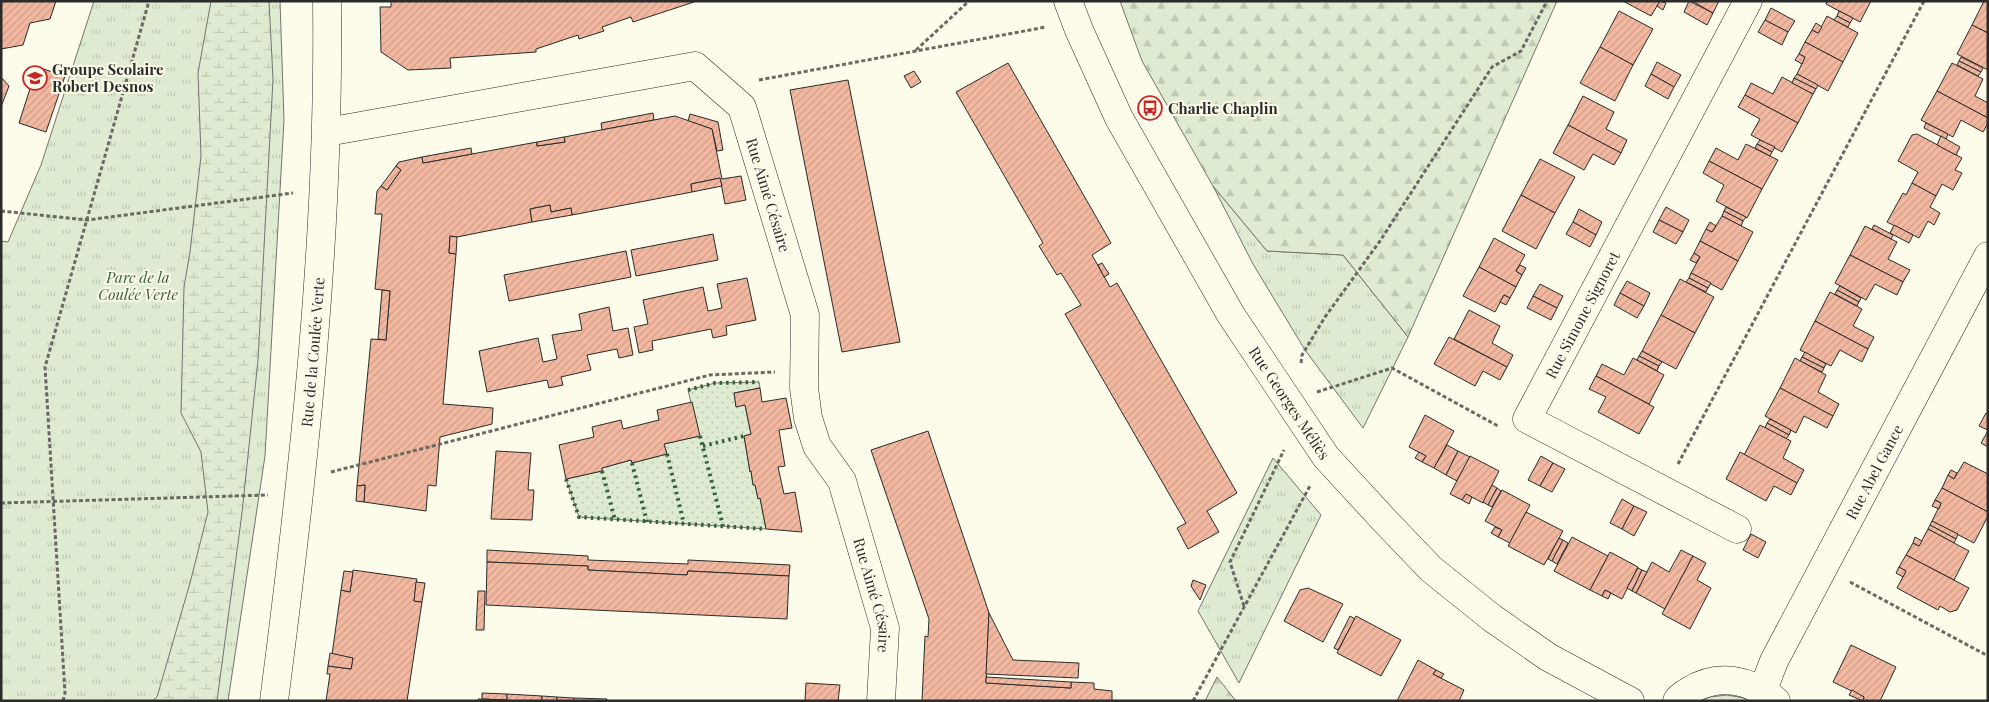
<svg xmlns="http://www.w3.org/2000/svg" width="1989" height="702" viewBox="0 0 1989 702" font-family="'Playfair Display',serif">
<style>
.grass{fill:url(#grass-tufts);stroke:#74746e}
.forest{fill:url(#forest-firs);stroke:#74746e}
.wetland{fill:url(#wetland-marsh);stroke:#74746e}
.garden{fill:url(#garden-dots);stroke:#74746e}
.building{fill:url(#building-hatch);stroke:#2b2b2b}
.lines{fill:none;stroke-linecap:round;stroke-linejoin:round}
.minor-casing{stroke:#2b2b2b;stroke-width:29}
.path{stroke:#6a6964;stroke-width:3;stroke-dasharray:4 2.5;stroke-linecap:butt}
.minor{stroke:#fdfbea;stroke-width:28}
.hedge{stroke:#34623c;stroke-width:4;stroke-dasharray:2.5 4;stroke-linecap:butt}
.labels{text-anchor:middle;dominant-baseline:central;stroke-width:4;stroke-linejoin:round;paint-order:stroke}
.poi-label{font-size:15px;font-weight:bold;fill:#2b2b2b;stroke:#fdfbea;text-anchor:start}
.street-label{font-size:15px;fill:#2b2b2b;stroke:#fdfbea}
.park-label{font-size:15px;font-style:italic;fill:#34623c;stroke:#fdfbea}
</style>
<defs>
<pattern id="grass-tufts" width="24" height="20" patternUnits="userSpaceOnUse" patternTransform="scale(1.25)"><rect width="24" height="20" fill="#deebd1"/><path d="M3 7l-1-3M5 7V3M7 7l1-3M15 17l-1-3M17 17v-4M19 17l1-3" fill="none" stroke="#bfcab4"/></pattern>
<pattern id="forest-firs" width="22" height="20" patternUnits="userSpaceOnUse" patternTransform="scale(1.25)"><rect width="22" height="20" fill="#deebd1"/><path d="M5 1l3.5 6h-7zM16 11l3.5 6h-7z" fill="#bfcab4"/></pattern>
<pattern id="wetland-marsh" width="20" height="14" patternUnits="userSpaceOnUse" patternTransform="scale(1.25)"><rect width="20" height="14" fill="#deebd1"/><path d="M1 5h8M5 5V1M11 12h8M15 12V8" fill="none" stroke="#bfcab4"/></pattern>
<pattern id="garden-dots" width="8" height="8" patternUnits="userSpaceOnUse" patternTransform="scale(1.25)"><rect width="8" height="8" fill="#deebd1"/><path d="M2 2h.1M6 6h.1" fill="none" stroke="#bfcab4" stroke-width="1.8" stroke-linecap="round"/></pattern>
<pattern id="building-hatch" width="6" height="6" patternUnits="userSpaceOnUse" patternTransform="scale(1.25)"><rect width="6" height="6" fill="#f2b8a0"/><path d="M-1 1l2-2M0 6l6-6M5 7l2-2" fill="none" stroke="#d09e8a"/></pattern>
</defs>
<rect width="100%" height="100%" fill="#fdfbea"/>
<!-- grass -->
<g class="grass">
<polygon points="94,1 280,1 284,120 265,456 228,701 1,701 1,241 8,242 41,165"/>
<polygon points="1213,186 1267,251 1343,255 1408,337 1363,428 1305,350 1253,264"/>
<polygon points="1273,458 1321,515 1239,683 1198,611"/>
<polygon points="1727,695 1744,698 1748,701 1701,701 1710,697"/>
</g>
<!-- forest -->
<g class="forest">
<polygon points="1120,1 1557,1 1408,337 1343,255 1267,251 1213,186 1142,61"/>
<polygon points="1217,677 1236,701 1205,701"/>
</g>
<!-- wetland -->
<polygon class="wetland" points="211,1 269,1 273,79 258,360 242,513 217,701 152,701 157,697 190,583 208,512 201,452 181,413 184,287 190,252 201,156 198,73"/>
<!-- garden -->
<polygon class="garden" points="759,382 760,388 734,393 736,406 745,405 751,434 744,436 750,471 751,471 753,485 755,485 758,498 760,498 766,529 579,517 566,479 602,471 602,468 631,460 632,463 667,454 664,444 699,436 688,390 715,383"/>
<!-- building -->
<g class="building">
<polygon points="1,1 56,1 50,19 30,23 23,45 1,49"/>
<polygon points="391,1 693,1 694,2 633,22 631,17 602,27 604,31 579,39 578,35 536,49 536,52 450,58 451,68 408,70 381,52 380,7 391,7"/>
<polygon points="1623,1 1660,1 1651,16"/>
<polygon points="1660,1 1666,3 1663,10 1657,6"/>
<polygon points="1689,1 1713,13 1707,25 1684,12"/>
<polygon points="1692,1 1719,1 1713,13"/>
<polygon points="1827,1 1871,1 1860,22 1826,4"/>
<polygon points="1984,1 1988,1 1988,33 1972,25"/>
<polygon points="1771,8 1795,21 1788,32 1765,20"/>
<polygon points="1619,11 1653,29 1633,65 1600,47"/>
<polygon points="1839,11 1853,18 1850,23 1837,16"/>
<polygon points="1827,16 1858,33 1843,62 1805,42 1812,30 1818,33"/>
<polygon points="1837,16 1850,23 1848,27 1834,20"/>
<polygon points="1765,20 1788,32 1782,45 1758,32"/>
<polygon points="1816,23 1822,27 1818,33 1812,30"/>
<polygon points="1972,25 1988,33 1988,70 1957,54"/>
<polygon points="1805,42 1843,62 1828,91 1797,74 1805,57 1799,54"/>
<polygon points="1600,47 1633,65 1615,101 1580,83"/>
<polygon points="1799,54 1805,57 1802,64 1795,60"/>
<polygon points="1961,57 1983,68 1981,72 1959,61"/>
<polygon points="1959,61 1981,72 1978,76 1957,65"/>
<polygon points="1657,62 1681,75 1674,87 1651,74"/>
<polygon points="1008,63 1111,243 1092,255 1110,287 1117,283 1237,493 1207,511 1219,532 1188,549 1177,528 1186,523 1065,314 1081,305 1061,273 1057,275 1039,246 1043,243 956,92"/>
<polygon points="1952,63 1983,79 1975,96 1988,103 1988,118 1937,91"/>
<polygon points="37,67 65,76 46,132 19,123"/>
<polygon points="914,71 921,82 911,88 904,76"/>
<polygon points="1651,74 1674,87 1668,99 1645,86"/>
<polygon points="1797,74 1818,85 1816,89 1794,78"/>
<polygon points="1,77 9,86 1,107"/>
<polygon points="1782,77 1813,94 1798,123 1745,95 1751,83 1773,94"/>
<polygon points="1794,78 1816,89 1813,94 1792,83"/>
<polygon points="848,80 900,342 842,352 790,90"/>
<polygon points="1937,91 1988,118 1988,123 1983,132 1961,120 1953,137 1921,120"/>
<polygon points="1745,95 1798,123 1782,152 1751,135 1760,119 1738,107"/>
<polygon points="1583,96 1614,112 1606,129 1627,140 1621,153 1568,125"/>
<polygon points="653,113 654,120 602,130 601,123"/>
<polygon points="690,114 718,122 723,150 717,151 712,129 688,121"/>
<polygon points="675,116 712,129 722,179 741,176 746,200 725,204 720,178 691,184 692,192 572,215 571,208 551,212 550,205 530,209 532,222 457,237 450,236 449,253 456,254 443,404 493,408 492,424 440,437 436,486 428,485 426,511 364,502 365,485 357,486 371,339 386,340 390,291 375,289 382,214 375,214 377,191 381,186 387,190 401,170 396,166 399,162 422,157 423,163 537,142 537,146 565,142 564,137"/>
<polygon points="1926,123 1948,134 1946,139 1924,128"/>
<polygon points="1568,125 1621,153 1614,165 1593,154 1584,170 1553,153"/>
<polygon points="1917,134 1962,158 1955,170 1962,173 1953,190 1942,184 1936,196 1912,183 1918,172 1898,161 1912,135"/>
<polygon points="1941,136 1960,147 1956,155 1937,145"/>
<polygon points="564,137 565,142 537,146 537,142"/>
<polygon points="1760,140 1775,147 1772,152 1757,144"/>
<polygon points="1746,144 1778,160 1762,189 1709,161 1716,148 1738,160"/>
<polygon points="1757,144 1772,152 1770,156 1755,148"/>
<polygon points="471,148 472,154 423,163 422,157"/>
<polygon points="1540,159 1575,177 1555,213 1521,195"/>
<polygon points="1709,161 1762,189 1747,218 1716,201 1724,185 1703,173"/>
<polygon points="396,166 401,170 387,190 381,186"/>
<polygon points="720,178 722,186 692,192 691,184"/>
<polygon points="1912,183 1936,196 1930,207 1940,213 1934,225 1928,221 1919,238 1887,222 1903,193 1906,195"/>
<polygon points="1521,195 1555,213 1536,249 1502,231"/>
<polygon points="550,205 551,212 571,208 572,215 532,222 530,209"/>
<polygon points="1666,207 1689,220 1683,232 1659,220"/>
<polygon points="1726,207 1746,217 1743,221 1724,211"/>
<polygon points="1579,209 1602,222 1596,235 1573,222"/>
<polygon points="1724,211 1743,221 1741,226 1722,216"/>
<polygon points="1722,216 1753,232 1738,261 1700,241 1706,229 1712,232"/>
<polygon points="1659,220 1683,232 1676,244 1653,232"/>
<polygon points="1573,222 1596,235 1590,247 1566,234"/>
<polygon points="1710,222 1716,226 1712,232 1706,229"/>
<polygon points="1874,225 1893,235 1891,239 1872,229"/>
<polygon points="1894,225 1913,235 1909,243 1890,233"/>
<polygon points="1865,226 1897,242 1888,259 1910,270 1903,282 1850,255"/>
<polygon points="713,234 718,260 636,276 631,250"/>
<polygon points="450,236 457,237 456,254 449,253"/>
<polygon points="1494,238 1525,255 1516,271 1522,275 1516,287 1479,267"/>
<polygon points="1700,241 1738,261 1722,290 1691,273 1700,257 1694,253"/>
<polygon points="626,251 631,277 509,301 504,275"/>
<polygon points="1694,253 1700,257 1696,263 1690,260"/>
<polygon points="1850,255 1903,282 1897,295 1875,284 1866,300 1835,283"/>
<polygon points="1102,263 1109,274 1104,277 1098,265"/>
<polygon points="1520,265 1526,268 1522,275 1516,271"/>
<polygon points="1479,267 1516,287 1510,298 1504,295 1495,312 1463,296"/>
<polygon points="1691,273 1711,283 1708,288 1689,278"/>
<polygon points="747,278 756,320 726,326 727,335 713,338 711,329 652,341 653,350 639,353 634,327 648,324 643,300 703,287 708,311 722,308 717,284"/>
<polygon points="1689,278 1708,288 1706,292 1686,282"/>
<polygon points="1680,279 1714,297 1695,333 1661,315"/>
<polygon points="1627,281 1650,293 1644,306 1620,293"/>
<polygon points="1540,284 1563,296 1557,308 1533,296"/>
<polygon points="1840,286 1861,298 1859,302 1837,290"/>
<polygon points="382,290 390,291 386,340 378,339"/>
<polygon points="1837,290 1859,302 1857,306 1835,294"/>
<polygon points="1830,292 1862,309 1853,326 1874,337 1868,349 1815,321"/>
<polygon points="1620,293 1644,306 1637,318 1614,305"/>
<polygon points="1504,295 1510,298 1506,305 1500,302"/>
<polygon points="1533,296 1557,308 1551,320 1527,308"/>
<polygon points="609,307 613,331 628,328 633,355 619,358 617,349 587,355 591,370 561,377 563,385 549,388 547,380 487,392 479,351 538,338 543,362 557,359 552,335 582,330 579,314"/>
<polygon points="1469,310 1500,326 1492,343 1513,355 1507,367 1454,339"/>
<polygon points="1661,315 1695,333 1676,369 1642,351"/>
<polygon points="1815,321 1868,349 1862,362 1840,350 1831,366 1800,350"/>
<polygon points="1449,337 1507,367 1500,380 1483,371 1475,386 1434,364"/>
<polygon points="1642,351 1662,362 1659,366 1639,356"/>
<polygon points="1805,352 1826,364 1824,368 1802,357"/>
<polygon points="1639,356 1659,366 1657,371 1637,360"/>
<polygon points="1802,357 1824,368 1822,372 1800,361"/>
<polygon points="1633,358 1664,375 1649,404 1596,376 1602,364 1624,375"/>
<polygon points="1795,358 1826,375 1818,392 1839,404 1833,416 1780,388"/>
<polygon points="1596,376 1654,407 1639,434 1598,412 1606,397 1589,389"/>
<polygon points="760,388 762,402 786,398 792,428 779,430 785,466 778,467 784,494 795,492 802,532 766,529 760,498 758,499 755,485 753,485 751,471 750,472 744,436 751,434 745,405 736,407 734,393"/>
<polygon points="1780,388 1833,416 1827,428 1804,416 1796,433 1765,416"/>
<polygon points="692,402 700,436 664,444 667,454 632,463 631,460 602,468 602,471 566,479 559,445 594,437 592,427 621,420 623,429 659,420 657,410"/>
<polygon points="1986,413 1988,414 1988,430 1979,426"/>
<polygon points="1425,415 1454,431 1434,468 1422,462 1426,456 1409,447"/>
<polygon points="1770,419 1791,430 1789,435 1767,423"/>
<polygon points="1767,423 1789,435 1786,439 1765,428"/>
<polygon points="1760,425 1791,441 1783,458 1804,470 1797,483 1744,455"/>
<polygon points="928,431 989,613 986,683 1071,688 1071,682 1094,683 1094,689 1112,691 1112,701 922,701 925,636 928,637 929,619 871,450"/>
<polygon points="1988,431 1988,447 1981,443"/>
<polygon points="1447,445 1458,451 1446,475 1434,468"/>
<polygon points="496,451 531,453 528,490 534,490 532,520 491,519"/>
<polygon points="1458,451 1470,457 1457,481 1446,475"/>
<polygon points="1419,452 1426,456 1422,462 1415,458"/>
<polygon points="1740,452 1797,483 1791,495 1774,486 1766,501 1726,479"/>
<polygon points="1470,456 1499,471 1483,503 1466,494 1462,500 1450,494"/>
<polygon points="1541,456 1553,463 1540,486 1528,480"/>
<polygon points="1964,462 1988,474 1988,512 1942,488 1948,475 1954,479"/>
<polygon points="1553,463 1565,469 1552,492 1540,486"/>
<polygon points="1951,470 1957,473 1954,479 1948,475"/>
<polygon points="365,485 364,502 356,501 357,486"/>
<polygon points="1492,485 1497,488 1488,505 1483,502"/>
<polygon points="1497,488 1501,491 1492,507 1488,505"/>
<polygon points="1942,488 1988,512 1988,516 1974,543 1932,521 1941,503 1935,500"/>
<polygon points="1502,490 1530,505 1510,543 1498,537 1502,530 1485,521"/>
<polygon points="1466,494 1472,497 1469,504 1462,500"/>
<polygon points="1622,499 1634,506 1622,529 1610,523"/>
<polygon points="1935,500 1941,503 1939,509 1932,506"/>
<polygon points="1634,506 1647,512 1634,536 1622,529"/>
<polygon points="1526,512 1563,531 1544,565 1508,546"/>
<polygon points="1932,521 1958,534 1956,539 1930,525"/>
<polygon points="1930,525 1956,539 1954,543 1928,529"/>
<polygon points="1495,527 1502,530 1498,537 1491,533"/>
<polygon points="1928,529 1969,551 1954,580 1906,555 1913,543 1919,546"/>
<polygon points="1751,534 1766,542 1758,558 1743,550"/>
<polygon points="1572,537 1608,556 1590,590 1554,571"/>
<polygon points="1915,537 1922,541 1919,546 1913,543"/>
<polygon points="1559,538 1563,540 1552,561 1548,559"/>
<polygon points="1563,540 1568,543 1557,564 1552,561"/>
<polygon points="487,550 588,556 588,560 688,564 688,560 790,565 789,576 688,571 687,575 588,570 588,566 487,562"/>
<polygon points="1681,550 1693,556 1665,609 1636,593 1652,562 1669,572"/>
<polygon points="1610,552 1638,567 1622,599 1605,590 1602,596 1590,590"/>
<polygon points="1906,555 1969,588 1957,610 1950,612 1940,606 1938,610 1897,588 1906,571 1899,567"/>
<polygon points="1693,556 1706,563 1697,580 1711,588 1690,629 1662,614"/>
<polygon points="487,562 588,566 588,570 687,575 688,571 789,576 787,619 486,605"/>
<polygon points="1899,567 1906,571 1903,577 1896,573"/>
<polygon points="1638,568 1642,570 1632,591 1627,588"/>
<polygon points="353,570 417,579 414,601 422,602 407,701 326,701 330,674 327,674 328,666 351,669 353,658 332,655 341,590 350,592"/>
<polygon points="1642,570 1647,572 1636,593 1632,591"/>
<polygon points="344,571 353,572 350,592 341,590"/>
<polygon points="1193,580 1206,585 1200,600 1191,586"/>
<polygon points="416,582 425,583 422,602 414,601"/>
<polygon points="1308,588 1343,604 1323,642 1284,621 1300,590"/>
<polygon points="1605,590 1611,593 1608,599 1602,596"/>
<polygon points="478,591 485,591 484,630 476,630"/>
<polygon points="989,613 1013,660 1079,663 1078,678 986,674"/>
<polygon points="1350,616 1355,619 1338,650 1334,648"/>
<polygon points="1356,616 1401,640 1381,676 1337,653"/>
<polygon points="1851,645 1896,667 1880,701 1863,701 1864,697 1833,682"/>
<polygon points="330,653 353,658 351,669 328,666"/>
<polygon points="1418,660 1436,670 1433,674 1464,690 1459,701 1397,701"/>
<polygon points="1436,670 1444,674 1441,678 1433,674"/>
<polygon points="986,677 1071,682 1071,688 986,683"/>
<polygon points="806,683 840,685 838,701 805,701"/>
<polygon points="1852,690 1864,697 1863,701 1849,695"/>
<polygon points="482,693 507,694 507,700 482,699"/>
<polygon points="507,694 542,696 542,701 478,701 478,699 507,700"/>
<polygon points="542,696 557,697 557,701 542,701"/>
<polygon points="557,697 574,698 574,701 557,701"/>
<polygon points="574,698 607,699 607,701 574,701"/>
</g>
<g class="lines">
<!-- minor casing -->
<g class="minor-casing">
<g id="minor">
<path id="s1" d="M 1068,1 L 1079,30 L 1119,118 L 1231,315 L 1326,457 L 1385,521 L 1431,569 L 1492,618 L 1548,657 L 1630,701"/>
<path id="s2" d="M 327,132 L 695,66 L 742,107 L 805,315 L 804,388 L 808,418 L 817,446 L 842,481 L 885,628 L 881,701"/>
<path id="s3" d="M 1737,529 L 1527,419 L 1748,1"/>
<path id="s4" d="M 1763,690 L 1774,661 L 1988,256"/>
<path id="s5" d="M 274,701 C 304,469 330,235 327,1"/>
<path d="M 1677,701 C 1680,696 1685,694 1689,691 C 1719,672 1751,680 1776,701"/>
</g>
</g>
<!-- path -->
<g class="path">
<polyline points="916,50 969,1"/>
<polyline points="759,80 1046,27"/>
<polyline points="1,211 87,220 293,193"/>
<polyline points="1301,363 1302,355 1325,317 1380,241 1492,67 1521,51 1547,1"/>
<polyline points="1317,392 1392,368 1498,426"/>
<polyline points="1678,464 1924,1"/>
<polyline points="331,472 710,375 775,372"/>
<polyline points="1,503 268,495"/>
<polyline points="1850,582 1988,656"/>
<polyline points="1244,606 1230,562 1284,450"/>
<polyline points="63,701 65,693 45,367 149,1"/>
<polyline points="1193,701 1311,484"/>
</g>
<!-- minor -->
<use href="#minor" class="minor"/>
<!-- hedge -->
<g class="hedge">
<polyline points="688,390 715,383 759,382"/>
<polyline points="700,436 723,526"/>
<polyline points="703,446 744,436"/>
<polyline points="667,454 684,524"/>
<polyline points="632,463 647,522"/>
<polyline points="602,471 615,520"/>
<polyline points="566,479 579,517 766,529"/>
</g>
</g>
<!-- icons -->
<defs>
<g id="school-ring" transform="scale(1.25)"><circle r="9.5" fill="#fdfbea" stroke="#c62828" stroke-width="1.5"/><path d="M0-5L7-2L0 1L-7-2ZM-4 1L0 2.5L4 1V4Q0 6-4 4Z" fill="#c62828"/></g>
<g id="bus-ring" transform="scale(1.25)"><circle r="9.5" fill="#fdfbea" stroke="#c62828" stroke-width="1.5"/><path d="M-5-6H5V4H4V6H2V4H-2V6H-4V4H-5ZM-3.5-4V0h7V-4ZM-3.5 1.2v1.5H-2V1.2ZM2 1.2v1.5H3.5V1.2Z" fill="#c62828"/></g>
</defs>
<g fill-rule="evenodd">
<use href="#school-ring" x="35" y="78"/>
<use href="#bus-ring" x="1150" y="108"/>
</g>
<g class="labels">
<!-- poi labels -->
<g class="poi-label">
<text x="52" y="69">Groupe Scolaire<tspan x="52" dy="17">Robert Desnos</tspan></text>
<text x="1168" y="108">Charlie Chaplin</text>
</g>
<!-- street labels -->
<g class="street-label">
<text stroke="none"><textPath href="#s2" startOffset="528">Rue Aimé Césaire</textPath></text>
<text stroke="none"><textPath href="#s3" startOffset="355">Rue Simone Signoret</textPath></text>
<text stroke="none"><textPath href="#s5" startOffset="351">Rue de la Coulée Verte</textPath></text>
<text stroke="none"><textPath href="#s1" startOffset="460">Rue Georges Méliès</textPath></text>
<text stroke="none"><textPath href="#s4" startOffset="245">Rue Abel Gance</textPath></text>
<text stroke="none"><textPath href="#s2" startOffset="948">Rue Aimé Césaire</textPath></text>
</g>
<!-- park labels -->
<g class="park-label">
<text x="138" y="277">Parc de la<tspan x="138" dy="17">Coulée Verte</tspan></text>
</g>
</g>
<!-- border -->
<rect width="1989" height="702" fill="none" stroke="#2b2b2b" stroke-width="5"/>
</svg>
